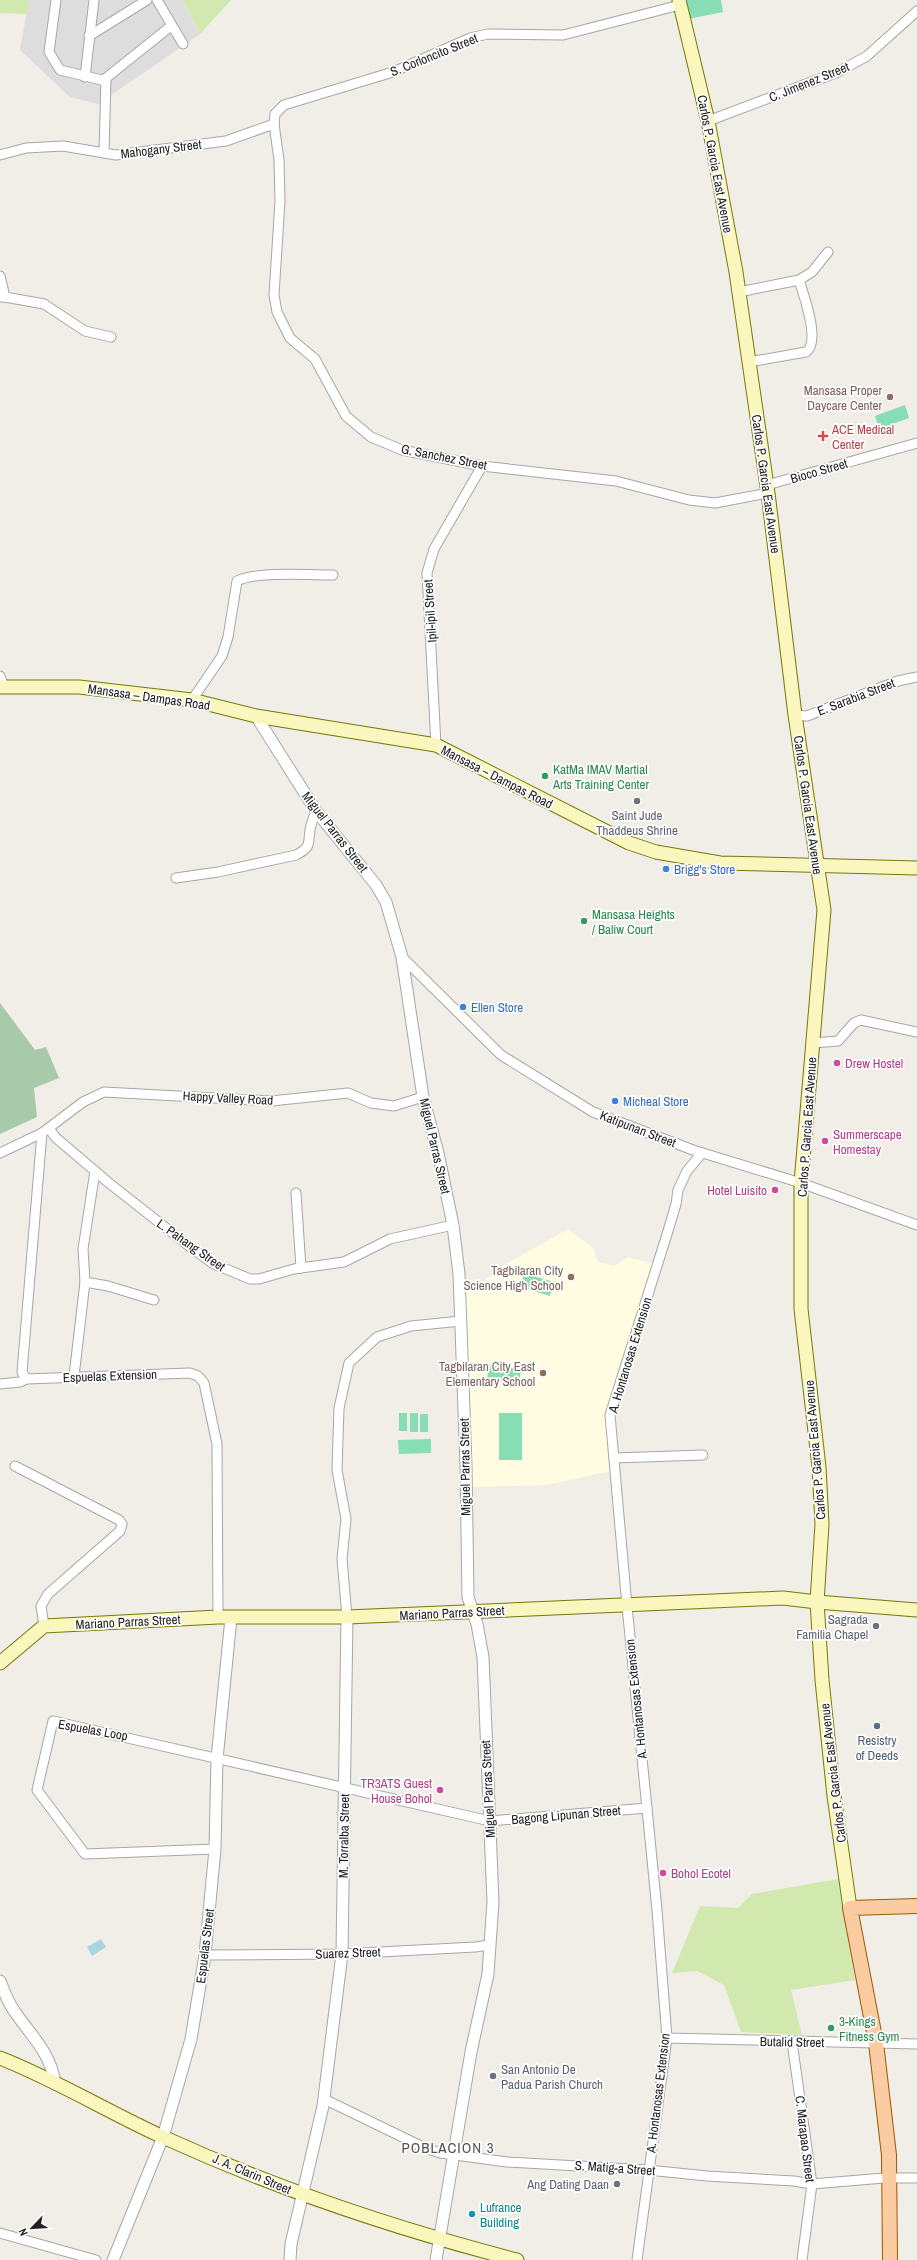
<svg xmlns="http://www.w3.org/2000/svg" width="917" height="2260" viewBox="0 0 917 2260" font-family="'Archivo Narrow',sans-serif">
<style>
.residential{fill:#dedddd}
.education{fill:#fffce2}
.grass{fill:#d1e9ae}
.cemetery{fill:#a9c9ab}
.pitch{fill:#87deb4}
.water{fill:#a8d6dd}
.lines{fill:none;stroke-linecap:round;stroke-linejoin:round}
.minor-casing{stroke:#a7a7a7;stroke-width:11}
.tertiary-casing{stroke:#a7a7a7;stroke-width:13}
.secondary-casing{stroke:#767807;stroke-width:15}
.primary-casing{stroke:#9b5a02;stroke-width:16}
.minor{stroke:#fff;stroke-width:9}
.tertiary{stroke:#fff;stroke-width:11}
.secondary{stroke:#f9f7bd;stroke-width:13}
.primary{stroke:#fbcca2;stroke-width:14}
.education-dot{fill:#8d6e63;stroke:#fff;stroke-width:1.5}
.health-dot{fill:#e0444e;stroke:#fff;stroke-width:1.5}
.leisure-dot{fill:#2e9e5b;stroke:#fff;stroke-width:1.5}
.worship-dot{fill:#6b7280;stroke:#fff;stroke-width:1.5}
.shop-dot{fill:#3f7fe0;stroke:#fff;stroke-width:1.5}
.hotel-dot{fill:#d1479c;stroke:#fff;stroke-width:1.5}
.service-dot{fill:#5c6f8a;stroke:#fff;stroke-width:1.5}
.culture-dot{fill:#0f9aa8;stroke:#fff;stroke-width:1.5}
.labels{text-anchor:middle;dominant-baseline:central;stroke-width:3.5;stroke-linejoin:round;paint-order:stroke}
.street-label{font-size:13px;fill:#202020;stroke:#fff}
.education-label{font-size:13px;fill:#785e54;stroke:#fff;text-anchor:end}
.health-label{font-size:13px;fill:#be3a42;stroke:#fff;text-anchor:start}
.leisure-label{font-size:13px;fill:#27864d;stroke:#fff;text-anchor:start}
.worship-label{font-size:13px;fill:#5b616d;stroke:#fff;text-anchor:end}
.shop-label{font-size:13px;fill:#366cbe;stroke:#fff;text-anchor:start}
.hotel-label{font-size:13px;fill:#b23c85;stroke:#fff;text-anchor:start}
.service-label{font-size:13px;fill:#4e5e75;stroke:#fff}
.culture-label{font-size:13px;fill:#0d838f;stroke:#fff;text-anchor:start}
.quarter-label{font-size:15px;letter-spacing:1px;fill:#535353;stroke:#fff}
</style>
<rect width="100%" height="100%" fill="#f1ede7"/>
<!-- residential -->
<polygon class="residential" points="29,0 183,0 200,34 98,104 70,97 20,50"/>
<!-- education -->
<polygon class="education" points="568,1229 593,1248 598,1262 614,1266 628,1257 658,1265 609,1414 615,1470 547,1485 469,1487 460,1288 479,1286 497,1269"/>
<!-- grass -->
<g class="grass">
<polygon points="0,0 29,0 27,14 0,13"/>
<polygon points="183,0 231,0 200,34"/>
<polygon points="838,1879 855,1980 791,1990 802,2035 741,2032 724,1985 697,1971 672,1973 700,1906 738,1908 752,1894"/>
</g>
<!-- cemetery -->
<polygon class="cemetery" points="0,1003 35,1050 46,1047 59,1078 34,1088 37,1117 0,1134"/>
<!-- pitch -->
<g class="pitch">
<polygon points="685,0 721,0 723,12 688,19"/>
<polygon points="905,405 909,418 879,429 875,416"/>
<polygon points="524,1273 554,1282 550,1296 520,1287"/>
<polygon points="489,1365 521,1369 519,1383 487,1379"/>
<rect x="399" y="1413" width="8" height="18"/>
<rect x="410" y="1413" width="8" height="19"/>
<rect x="499" y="1413" width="23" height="47"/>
<rect x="420" y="1414" width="8" height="18"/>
<polygon points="431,1439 431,1453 399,1454 398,1440"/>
</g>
<!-- water -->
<polygon class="water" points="101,1939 106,1947 92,1956 87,1947"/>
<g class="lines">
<!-- minor casing -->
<g class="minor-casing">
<g id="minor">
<polyline points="56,0 49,52 60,70 106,81"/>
<polyline points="157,0 183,44"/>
<polyline points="680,5 563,35 488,34 470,38 393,72 284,105 275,114 274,124 279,160 280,201 274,295 277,312 290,338 315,359 346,416 371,437 402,450 482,466 616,481 689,500 715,503 768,493"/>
<polyline points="89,36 147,0"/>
<polyline points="85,77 94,0"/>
<polyline points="708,121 838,72 867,56 917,11"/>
<polyline points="104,153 106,78 171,26"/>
<polyline points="0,155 26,148 63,146 116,155 226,141 274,124"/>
<polyline points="0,276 5,297 0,297"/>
<polyline points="739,292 799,280 812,272 828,252"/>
<polyline points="5,297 44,304 85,331 111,337"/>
<path d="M 749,362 L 806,352 C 821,342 804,296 799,280"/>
<polyline points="767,485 917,443"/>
<polyline points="0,676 4,687"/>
<path d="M 192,700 L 222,656 L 228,637 L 237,581 C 256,571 310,575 333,575"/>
<polyline points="795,715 807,716 898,681 917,677"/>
<polyline points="436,745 427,573 434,549 482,466"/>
<path d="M 176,878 L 218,872 L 296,855 C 311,847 308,845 310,830 C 311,823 314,817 316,811"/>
<polyline points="402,957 501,1055 593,1112 693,1150 801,1183 917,1225"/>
<polyline points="813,1043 838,1041 854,1023 861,1020 917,1032"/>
<polyline points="49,1128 55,1137 109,1183 189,1246 214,1264 250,1279 259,1279 294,1269 344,1262 390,1239 453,1225"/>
<polyline points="42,1133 22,1372 26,1379 190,1373 198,1376 204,1383 217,1444 218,1617"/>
<polyline points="0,1153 42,1133 83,1102 104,1092 271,1101 348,1093 371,1103 394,1106 423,1097"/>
<polyline points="296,1193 301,1268"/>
<polyline points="85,1282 83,1249 95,1171"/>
<polyline points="74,1376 85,1282 108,1286 154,1300"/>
<polyline points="0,1384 20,1382 26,1379"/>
<polyline points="614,1458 703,1455"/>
<polyline points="15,1466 119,1520 122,1524 120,1531 48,1594 41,1606 44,1626"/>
<polyline points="347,1617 342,1559 346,1519 337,1470 339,1408 349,1363 377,1337 411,1326 461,1321"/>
<polyline points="215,1849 85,1854 37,1790 53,1721 490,1821 647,1808"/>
<polyline points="205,1955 342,1954 475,1947 490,1945"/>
<polyline points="667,2038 917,2044"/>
<polyline points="792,2042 812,2184 802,2260"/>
<polyline points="324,2099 423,2147 440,2153 507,2162 648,2170 707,2176 794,2181 812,2184 884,2178 917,2178"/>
<polyline points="0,2233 96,2260"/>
<polyline points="637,2260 667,2038 657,1910 627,1606 610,1415 668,1231 676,1204 678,1190 687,1171 702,1153"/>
</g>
</g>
<!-- tertiary casing -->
<g class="tertiary-casing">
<g id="tertiary">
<polyline points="256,716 316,811 376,885 386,902 402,957 423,1097 438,1153 453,1225 459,1274 466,1465 468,1597 477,1624 483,1657 493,1902 490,1945 488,1974 471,2052 436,2260"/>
<path d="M 0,1981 C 4,1991 8,2003 15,2012 C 32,2037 51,2053 55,2084"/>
<polyline points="113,2260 163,2137 191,2039 205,1955 215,1849 217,1759 231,1618"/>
<polyline points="290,2260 291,2244 323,2106 342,1954 347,1617"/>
</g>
</g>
<!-- secondary casing -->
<g class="secondary-casing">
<g id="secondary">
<polyline points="679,0 708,121 736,272 768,493 795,715 824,910 801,1183 801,1309 819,1467 822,1524 817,1602 822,1680 834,1796 850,1908"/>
<polyline points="0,687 79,687 192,700 256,716 436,745 629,843 656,852 720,863 917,868"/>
<polyline points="0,1663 44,1626 218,1617 347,1617 783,1598 817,1602 917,1610"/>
<path d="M 0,2058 C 56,2080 108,2112 163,2137 C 277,2189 396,2229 517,2260"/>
</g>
</g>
<!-- primary casing -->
<g class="primary-casing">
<polyline id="primary" points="890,2260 889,2155 876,2043 850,1908 917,1906"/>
</g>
<!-- minor -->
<use href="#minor" class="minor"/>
<!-- tertiary -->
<use href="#tertiary" class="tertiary"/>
<!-- secondary -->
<use href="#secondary" class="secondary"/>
<!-- primary -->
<use href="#primary" class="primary"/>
</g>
<!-- markers -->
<g class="education-dot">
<circle cx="890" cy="397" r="4"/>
<circle cx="571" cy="1277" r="4"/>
<circle cx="543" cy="1373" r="4"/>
</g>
<path class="health-dot" d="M821 430h4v4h4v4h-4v4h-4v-4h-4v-4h4z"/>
<g class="leisure-dot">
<circle cx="545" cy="776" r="4"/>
<circle cx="584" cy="921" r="4"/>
<circle cx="831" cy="2028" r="4"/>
</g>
<g class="worship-dot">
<circle cx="637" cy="801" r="4"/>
<circle cx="876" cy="1626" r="4"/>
<circle cx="493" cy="2076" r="4"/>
<circle cx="617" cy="2184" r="4"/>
</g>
<g class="shop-dot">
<circle cx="666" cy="869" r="4"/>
<circle cx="463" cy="1007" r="4"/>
<circle cx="615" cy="1101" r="4"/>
</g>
<g class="hotel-dot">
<circle cx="837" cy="1063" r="4"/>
<circle cx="825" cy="1141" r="4"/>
<circle cx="775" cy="1190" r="4"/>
<circle cx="440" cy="1790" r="4"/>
<circle cx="663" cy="1873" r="4"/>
</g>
<circle class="service-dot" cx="877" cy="1726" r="4"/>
<circle class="culture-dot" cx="472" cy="2214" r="4"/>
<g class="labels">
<!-- street labels -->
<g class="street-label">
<text transform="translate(434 55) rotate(-22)">S. Corloncito Street</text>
<text transform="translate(809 82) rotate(-22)">C. Jimenez Street</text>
<text transform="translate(161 149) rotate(-7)">Mahogany Street</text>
<text transform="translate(715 164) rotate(79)">Carlos P. Garcia East Avenue</text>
<text transform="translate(444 457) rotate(11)">G. Sanchez Street</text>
<text transform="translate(819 471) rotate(-16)">Bioco Street</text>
<text transform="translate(766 484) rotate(82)">Carlos P. Garcia East Avenue</text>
<text transform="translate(430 611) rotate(-94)">Ipil-ipil Street</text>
<text transform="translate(149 697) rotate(8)">Mansasa – Dampas Road</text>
<text transform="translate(856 697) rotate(-21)">E. Sarabia Street</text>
<text transform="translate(497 777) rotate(27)">Mansasa – Dampas Road</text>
<text transform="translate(808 805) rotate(82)">Carlos P. Garcia East Avenue</text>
<text transform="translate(335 832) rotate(52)">Miguel Parras Street</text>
<text transform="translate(228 1098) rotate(3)">Happy Valley Road</text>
<text transform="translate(807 1127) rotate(-86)">Carlos P. Garcia East Avenue</text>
<text transform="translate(638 1129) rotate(21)">Katipunan Street</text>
<text transform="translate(435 1146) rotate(77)">Miguel Parras Street</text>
<text transform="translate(191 1245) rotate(35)">L. Pahang Street</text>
<text transform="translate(630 1355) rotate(-73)">A. Hontanosas Extension</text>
<text transform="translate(110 1376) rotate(-2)">Espuelas Extension</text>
<text transform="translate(815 1450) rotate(-95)">Carlos P. Garcia East Avenue</text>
<text transform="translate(465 1467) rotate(-91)">Miguel Parras Street</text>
<text transform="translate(452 1613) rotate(-3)">Mariano Parras Street</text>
<text transform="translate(128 1622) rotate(-3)">Mariano Parras Street</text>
<text transform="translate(636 1699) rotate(-96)">A. Hontanosas Extension</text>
<text transform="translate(93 1730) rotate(10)">Espuelas Loop</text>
<text transform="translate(833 1773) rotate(-97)">Carlos P. Garcia East Avenue</text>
<text transform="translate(488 1789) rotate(-93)">Miguel Parras Street</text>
<text transform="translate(566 1815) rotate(-5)">Bagong Lipunan Street</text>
<text transform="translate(344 1836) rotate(-89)">M. Torralba Street</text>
<text transform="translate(205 1946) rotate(-83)">Espuelas Street</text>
<text transform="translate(348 1953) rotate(-2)">Suarez Street</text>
<text transform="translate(792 2042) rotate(1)">Butalid Street</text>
<text transform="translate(658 2093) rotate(-83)">A. Hontanosas Extension</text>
<text transform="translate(805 2139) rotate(83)">C. Marapao Street</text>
<text transform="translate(615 2168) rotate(4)">S. Matig-a Street</text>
<text transform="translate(252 2174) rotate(23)">J. A. Clarin Street</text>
</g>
<!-- education labels -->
<g class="education-label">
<text x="882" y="390">Mansasa Proper<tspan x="882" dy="15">Daycare Center</tspan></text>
<text x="563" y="1270">Tagbilaran City<tspan x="563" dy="15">Science High School</tspan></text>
<text x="535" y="1366">Tagbilaran City East<tspan x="535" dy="15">Elementary School</tspan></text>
</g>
<!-- health labels -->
<g class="health-label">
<text x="832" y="429">ACE Medical<tspan x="832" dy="15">Center</tspan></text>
</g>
<!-- leisure labels -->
<g class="leisure-label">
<text x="553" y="769">KatMa IMAV Martial<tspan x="553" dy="15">Arts Training Center</tspan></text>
<text x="592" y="914">Mansasa Heights<tspan x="592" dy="15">/ Baliw Court</tspan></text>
<text x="839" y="2021">3-Kings<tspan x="839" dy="15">Fitness Gym</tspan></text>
</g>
<!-- worship labels -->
<g class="worship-label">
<text x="637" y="815" text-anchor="middle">Saint Jude<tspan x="637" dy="15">Thaddeus Shrine</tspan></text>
<text x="868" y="1619">Sagrada<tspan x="868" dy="15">Familia Chapel</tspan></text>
<text x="501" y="2069" text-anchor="start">San Antonio De<tspan x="501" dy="15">Padua Parish Church</tspan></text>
<text x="609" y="2184">Ang Dating Daan</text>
</g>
<!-- shop labels -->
<g class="shop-label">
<text x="674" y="869">Brigg's Store</text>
<text x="471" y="1007">Ellen Store</text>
<text x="623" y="1101">Micheal Store</text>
</g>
<!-- hotel labels -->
<g class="hotel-label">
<text x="845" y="1063">Drew Hostel</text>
<text x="833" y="1134">Summerscape<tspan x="833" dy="15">Homestay</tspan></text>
<text x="767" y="1190" text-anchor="end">Hotel Luisito</text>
<text x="432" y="1783" text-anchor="end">TR3ATS Guest<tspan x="432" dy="15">House Bohol</tspan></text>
<text x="671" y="1873">Bohol Ecotel</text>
</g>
<!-- service labels -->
<g class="service-label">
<text x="877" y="1740">Resistry<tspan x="877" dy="15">of Deeds</tspan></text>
</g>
<!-- culture labels -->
<g class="culture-label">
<text x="480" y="2207">Lufrance<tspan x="480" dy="15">Building</tspan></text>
</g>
<!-- quarter labels -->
<g class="quarter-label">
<text x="448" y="2147">POBLACION 3</text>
</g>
</g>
<!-- north arrow -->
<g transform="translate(32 2228) rotate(245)" stroke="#ffffff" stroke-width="3" paint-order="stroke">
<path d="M0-3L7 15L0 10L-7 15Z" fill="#202020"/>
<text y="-6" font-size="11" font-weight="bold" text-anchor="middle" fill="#202020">N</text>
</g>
</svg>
